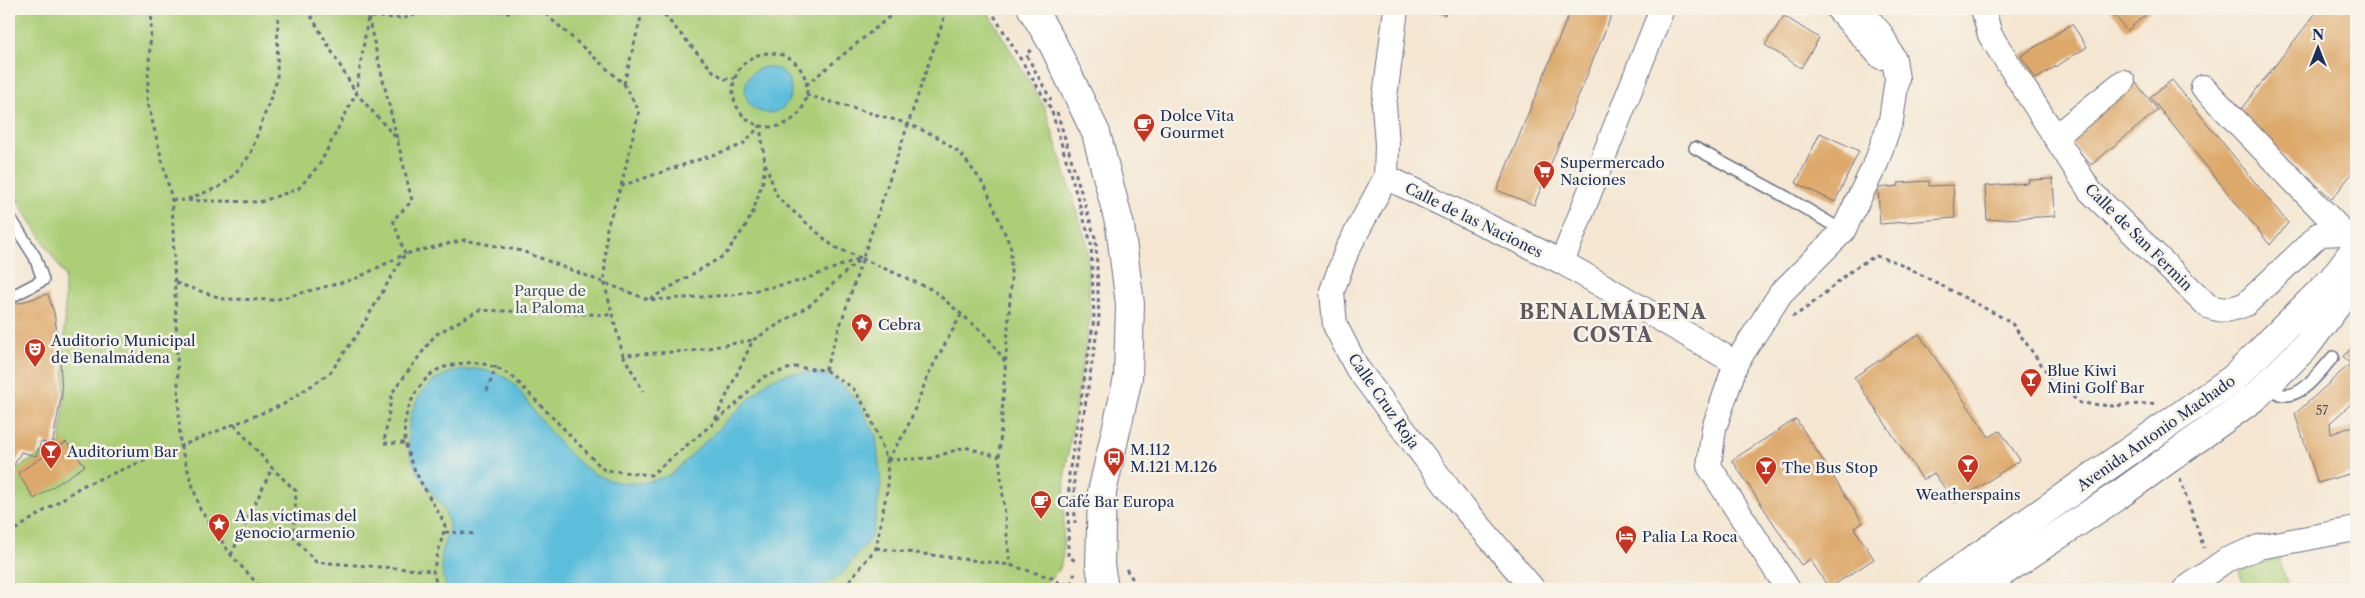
<svg xmlns="http://www.w3.org/2000/svg" width="2365" height="598" viewBox="0 0 2365 598" font-family="'Libre Caslon Text',serif">
<style>
.green{fill:#abce77;stroke:#637e6a}
.water{fill:#5dbedc;stroke:#3c769d}
.building{fill:#dda96a}
.lines{fill:none;stroke-linecap:round;stroke-linejoin:round}
.lane-casing{stroke:#676f86;stroke-width:14}
.street-casing{stroke:#676f86;stroke-width:26}
.secondary-casing{stroke:#676f86;stroke-width:30}
.primary-casing{stroke:#676f86;stroke-width:30}
.path{stroke:#676f86;stroke-width:3;stroke-dasharray:4 4;stroke-linecap:butt}
.lane{stroke:#fff;stroke-width:11}
.street{stroke:#fff;stroke-width:24}
.secondary{stroke:#fff;stroke-width:28}
.primary{stroke:#fff;stroke-width:28}
.labels{text-anchor:middle;dominant-baseline:central;stroke-width:5;stroke-linejoin:round;paint-order:stroke}
.number-label{font-size:12px;fill:#4c4e61}
.poi-label{font-size:15px;fill:#1b2f5e;stroke:#f7f3e8;text-anchor:start}
.street-label{font-size:15px;fill:#1b2f5e;stroke:#f7f3e8}
.park-label{font-size:15px;fill:#3f5764;stroke:#f7f3e8}
.district-label{font-size:20px;font-weight:bold;letter-spacing:1px;fill:#5f5a62;stroke:#f7f3e8}
</style>
<rect width="100%" height="100%" fill="#f7f3e8"/>
<filter id="ink" filterUnits="userSpaceOnUse"><feTurbulence type="fractalNoise" baseFrequency=".02" numOctaves="2"/><feDisplacementMap in="SourceGraphic" scale="10" xChannelSelector="R" yChannelSelector="G"/><feConvolveMatrix kernelMatrix="1 2 1 2 8 2 1 2 1" color-interpolation-filters="sRGB"/></filter>
<filter id="wash" filterUnits="userSpaceOnUse"><feTurbulence type="fractalNoise" baseFrequency=".0096" numOctaves="4" result="noise"/><feDisplacementMap in="SourceGraphic" scale="20" xChannelSelector="R" yChannelSelector="G"/><feGaussianBlur stdDeviation="1.12" result="paint"/><feColorMatrix in="noise" values="0 0 0 0 0 0 0 0 0 0 0 0 0 0 0 0 0 1.4 0 .05"/><feComposite in="paint" operator="in"/></filter>
<g filter="url(#wash)">
<rect width="100%" height="100%" fill="#f4e6d1"/>
<!-- green -->
<g class="green">
<polygon points="9,9 986,9 1045,108 1087,243 1090,318 1065,473 1063,554 1060,568 1052,578 1036,589 20,589 9,569 9,473 60,443 64,403 65,276 9,187"/>
<polygon points="2279,558 2289,589 2245,589 2239,571"/>
</g>
<!-- water -->
<g class="water">
<circle cx="768" cy="90" r="23"/>
<path d="M 477,369 C 489,371 499,373 509,380 C 519,387 526,401 533,410 C 571,459 603,503 672,474 L 768,381 L 789,373 L 809,372 L 826,375 L 842,384 L 859,404 L 876,436 L 881,484 L 873,532 L 869,540 L 840,576 L 814,589 L 447,589 C 441,572 439,559 445,541 C 446,537 450,531 449,527 C 447,502 422,486 414,464 C 402,436 409,396 437,379 C 449,371 462,370 477,369 Z"/>
</g>
<g id="blocks">
<!-- building -->
<g class="building">
<polygon points="1430,9 1447,9 1445,15"/>
<polygon points="1571,9 1614,9 1534,205 1497,190"/>
<polygon points="2110,9 2152,9 2127,31"/>
<polygon points="2319,9 2356,9 2356,168 2332,199 2238,113"/>
<polygon points="1784,16 1819,38 1801,68 1765,45"/>
<polygon points="2072,24 2087,47 2036,79 2021,56"/>
<polygon points="2172,80 2288,223 2270,245 2150,97"/>
<polygon points="2136,83 2158,110 2091,165 2068,139"/>
<polygon points="1820,133 1859,151 1835,202 1796,183"/>
<polygon points="2053,179 2055,216 1987,220 1985,186 2029,183 2028,180"/>
<polygon points="1929,181 1929,186 1953,185 1955,218 1880,224 1878,188 1899,186 1898,183"/>
<polygon points="48,294 54,313 59,344 62,393 52,446 41,441 36,456 21,452 14,465 9,463 9,306"/>
<polygon points="1919,334 1989,437 2000,431 2020,460 1955,503 1934,473 1923,480 1854,377"/>
<polygon points="2356,344 2356,406 2353,402 2330,423 2331,434 2356,425 2356,472 2318,483 2295,414 2350,364 2343,356"/>
<polygon points="1796,419 1863,523 1854,528 1874,559 1829,588 1810,559 1801,565 1732,460"/>
<polygon points="66,442 85,466 34,499 18,473"/>
</g>
</g>
</g>
<g filter="url(#ink)">
<use href="#blocks" fill-opacity="0" stroke="#676f86" stroke-width="1"/>
<g class="lines">
<!-- lane casing -->
<g class="lane-casing">
<g id="lane">
<polyline points="1695,148 1786,197 1843,231"/>
<polyline points="9,216 35,257 43,280 9,298"/>
<path d="M 2267,385 C 2271,388 2276,392 2280,394 C 2301,401 2321,370 2333,357"/>
</g>
</g>
<!-- street casing -->
<g class="street-casing">
<g id="street">
<polyline points="1396,9 1384,105 1387,145 1386,177 1347,250 1332,291 1335,325 1357,368 1454,496 1533,589"/>
<polyline points="1838,9 1881,57"/>
<path d="M 1983,9 L 1990,35 L 2090,191 L 2208,306 C 2223,312 2231,310 2246,304 L 2320,234 L 2344,233 L 2356,242"/>
<polyline points="2203,87 2344,233"/>
<polyline points="2055,137 2123,82"/>
<polyline points="1386,177 1562,262 1736,363"/>
<polyline points="1562,262 1662,9"/>
<polyline points="1788,589 1709,466 1714,428 1736,363 1781,293 1843,231 1876,163 1891,120 1897,79 1894,59 1881,34 1860,9"/>
<polyline points="2185,589 2226,560 2259,547 2356,529"/>
</g>
</g>
<!-- secondary casing -->
<g class="secondary-casing">
<polyline id="secondary" points="1032,9 1053,44 1096,133 1120,226 1130,304 1128,378 1102,492 1100,565 1104,589"/>
</g>
<!-- primary casing -->
<g class="primary-casing">
<g id="primary">
<polyline points="1932,589 2234,378 2332,280 2356,248"/>
<polyline points="1977,589 2120,494 2255,397 2307,345 2356,279"/>
</g>
</g>
<!-- path -->
<g class="path">
<polyline points="152,9 147,100 172,200 180,445 200,509 231,555 262,589"/>
<polyline points="307,9 356,93 399,141"/>
<polyline points="474,9 509,12 533,9"/>
<polyline points="540,9 624,84 639,111 621,186 607,227 604,282 623,355 691,351 753,340"/>
<polyline points="659,9 713,71 725,79 735,78"/>
<polyline points="990,9 1051,109 1091,243 1094,319 1069,474 1068,556 1077,562"/>
<polyline points="1031,50 1026,54 1051,100"/>
<circle cx="770" cy="90" r="37"/>
<polyline points="624,84 643,9"/>
<polyline points="806,85 899,9"/>
<polyline points="806,95 906,123 936,136 961,154 985,186 1011,248 1011,284 999,457 1010,565"/>
<polyline points="1057,112 1096,241 1099,319 1074,475 1075,523"/>
<polyline points="621,186 742,145 760,126 765,163 778,198 834,247 861,258 810,305 753,340 714,422"/>
<polyline points="188,199 219,187 232,177 250,155 277,80 278,9"/>
<polyline points="172,200 260,202 298,189 320,164 356,93 368,17 365,9"/>
<polyline points="176,283 224,299 274,300 355,279 405,254 393,220 412,201 368,17 404,18 440,9"/>
<polyline points="650,299 725,255 745,227 753,212 763,180 765,164"/>
<path d="M 1792,317 C 1823,300 1843,271 1876,256 L 1899,263 L 2011,322 L 2051,378 L 2080,403 L 2112,406 L 2157,403"/>
<polyline points="623,355 643,391"/>
<polyline points="825,370 947,9"/>
<polyline points="487,391 496,366"/>
<polyline points="234,424 272,468 296,491 294,538 316,562 433,571"/>
<polyline points="404,443 384,443 392,393 435,335 479,310 612,315"/>
<polyline points="887,460 906,431 929,373 961,315"/>
<polyline points="888,460 932,458 965,447 999,457"/>
<polyline points="2180,479 2204,548"/>
<polyline points="445,532 475,534"/>
<polyline points="9,534 82,486 284,404 330,373 358,333 405,254 464,240 522,251 649,300 733,295 800,281 861,258 933,290 987,336 1006,363"/>
<path d="M 876,548 L 1010,565 L 1052,578 C 1059,585 1069,582 1076,589"/>
<polyline points="231,555 272,468"/>
<polyline points="1126,569 1132,578 1135,589"/>
<polyline points="1071,584 1076,569"/>
<path d="M 438,589 L 433,571 L 445,527 C 443,518 436,509 431,500 C 411,465 392,434 415,394 C 421,383 432,370 445,367 C 472,359 489,362 513,377 L 604,470 L 651,475 L 734,406 L 763,377 L 794,367 L 825,370 L 853,388 L 868,411 L 887,460 L 888,485 L 876,548 L 849,581 L 837,589"/>
</g>
<!-- lane -->
<use href="#lane" class="lane"/>
<!-- street -->
<use href="#street" class="street"/>
<!-- secondary -->
<use href="#secondary" class="secondary"/>
<!-- primary -->
<use href="#primary" class="primary"/>
</g>
</g>
<!-- icons -->
<defs>
<g id="cafe-pin" transform="scale(1.125)"><path d="M0 17L-7.5 6A9.5 9.5 0 1 1 7.5 6Z" fill="#c8321e" stroke="#f7f3e8"/><path d="M-5.5-4.5H6V0H3Q3 3.5 0 3.5H-2.5Q-5.5 3.5-5.5 0ZM3-3.2v2h1.7v-2ZM-6 4.5H4V6H-6Z" fill="#fff"/></g>
<g id="supermarket-pin" transform="scale(1.125)"><path d="M0 17L-7.5 6A9.5 9.5 0 1 1 7.5 6Z" fill="#c8321e" stroke="#f7f3e8"/><path d="M-6-5.5h2.5l.6 2H6L4.5 2H-2.5L-4.4-4H-6ZM-1.5 3.2a1.3 1.3 0 1 0 .1 0ZM3 3.2a1.3 1.3 0 1 0 .1 0Z" fill="#fff"/></g>
<g id="sight-pin" transform="scale(1.125)"><path d="M0 17L-7.5 6A9.5 9.5 0 1 1 7.5 6Z" fill="#c8321e" stroke="#f7f3e8"/><path d="M0-6L1.8-2.2L6-1.7L2.9 1.2L3.7 5.4L0 3.3L-3.7 5.4L-2.9 1.2L-6-1.7L-1.8-2.2Z" fill="#fff"/></g>
<g id="theatre-pin" transform="scale(1.125)"><path d="M0 17L-7.5 6A9.5 9.5 0 1 1 7.5 6Z" fill="#c8321e" stroke="#f7f3e8"/><path d="M-5-5.5Q0-4 5-5.5V0Q5 5 0 6Q-5 5-5 0ZM-3.3-2.5H-1v1.5H-3.3ZM1-2.5H3.3v1.5H1ZM-2.8 1Q0 5.5 2.8 1Z" fill="#fff"/></g>
<g id="bar-pin" transform="scale(1.125)"><path d="M0 17L-7.5 6A9.5 9.5 0 1 1 7.5 6Z" fill="#c8321e" stroke="#f7f3e8"/><path d="M-6-5H6L.8 .8V4.5H3.5V6h-7V4.5H-.8V.8Z" fill="#fff"/></g>
<g id="bus-pin" transform="scale(1.125)"><path d="M0 17L-7.5 6A9.5 9.5 0 1 1 7.5 6Z" fill="#c8321e" stroke="#f7f3e8"/><path d="M-5-6H5V4H4V6H2V4H-2V6H-4V4H-5ZM-3.5-4V0h7V-4ZM-3.5 1.2v1.5H-2V1.2ZM2 1.2v1.5H3.5V1.2Z" fill="#fff"/></g>
<g id="hotel-pin" transform="scale(1.125)"><path d="M0 17L-7.5 6A9.5 9.5 0 1 1 7.5 6Z" fill="#c8321e" stroke="#f7f3e8"/><path d="M-6-4.5h1.5V1H6V5H4.5V3h-9V5H-6ZM-4 0a1.8 1.8 0 1 1 3.6 0ZM.5 0V-2.5h3Q6-2.5 6 0Z" fill="#fff"/></g>
</defs>
<g fill-rule="evenodd">
<use href="#cafe-pin" x="1144" y="124"/>
<use href="#supermarket-pin" x="1544" y="171"/>
<use href="#sight-pin" x="862" y="324"/>
<use href="#theatre-pin" x="35" y="349"/>
<use href="#bar-pin" x="2031" y="379"/>
<use href="#bar-pin" x="51" y="451"/>
<use href="#bus-pin" x="1114" y="458"/>
<use href="#bar-pin" x="1968" y="465"/>
<use href="#bar-pin" x="1766" y="467"/>
<use href="#cafe-pin" x="1041" y="501"/>
<use href="#sight-pin" x="219" y="524"/>
<use href="#hotel-pin" x="1626" y="536"/>
</g>
<g class="labels">
<!-- number labels -->
<g class="number-label">
<text x="2322" y="410">57</text>
</g>
<!-- poi labels -->
<g class="poi-label">
<text x="1160" y="115">Dolce Vita<tspan x="1160" dy="17">Gourmet</tspan></text>
<text x="1560" y="162">Supermercado<tspan x="1560" dy="17">Naciones</tspan></text>
<text x="878" y="324">Cebra</text>
<text x="51" y="340">Auditorio Municipal<tspan x="51" dy="17">de Benalmádena</tspan></text>
<text x="2047" y="370">Blue Kiwi<tspan x="2047" dy="17">Mini Golf Bar</tspan></text>
<text x="1130" y="449">M.112<tspan x="1130" dy="17">M.121 M.126</tspan></text>
<text x="67" y="451">Auditorium Bar</text>
<text x="1782" y="467">The Bus Stop</text>
<text x="1968" y="494" text-anchor="middle">Weatherspains</text>
<text x="1057" y="501">Café Bar Europa</text>
<text x="235" y="515">A las víctimas del<tspan x="235" dy="17">genocio armenio</tspan></text>
<text x="1642" y="536">Palia La Roca</text>
</g>
<!-- street labels -->
<g class="street-label">
<text transform="translate(1474 220) rotate(26)">Calle de las Naciones</text>
<text transform="translate(2139 237) rotate(45)">Calle de San Fermin</text>
<text transform="translate(1384 401) rotate(55)">Calle Cruz Roja</text>
<text transform="translate(2156 433) rotate(-35)">Avenida Antonio Machado</text>
</g>
<!-- park labels -->
<g class="park-label">
<text x="550" y="290">Parque de<tspan x="550" dy="17">la Paloma</tspan></text>
</g>
<!-- district labels -->
<g class="district-label">
<text x="1613" y="312">BENALMÁDENA<tspan x="1613" dy="23">COSTA</tspan></text>
</g>
</g>
<!-- margin -->
<rect width="2365" height="598" fill="none" stroke="#f7f3e8" stroke-width="30"/>
<!-- north arrow -->
<g transform="translate(2318 48)" stroke="#f7f3e8" stroke-width="4" paint-order="stroke">
<path d="M0-4L9 19L0 12L-9 19Z" fill="#1b2f5e"/>
<text y="-8" font-size="14" font-weight="bold" text-anchor="middle" fill="#1b2f5e">N</text>
</g>
</svg>
